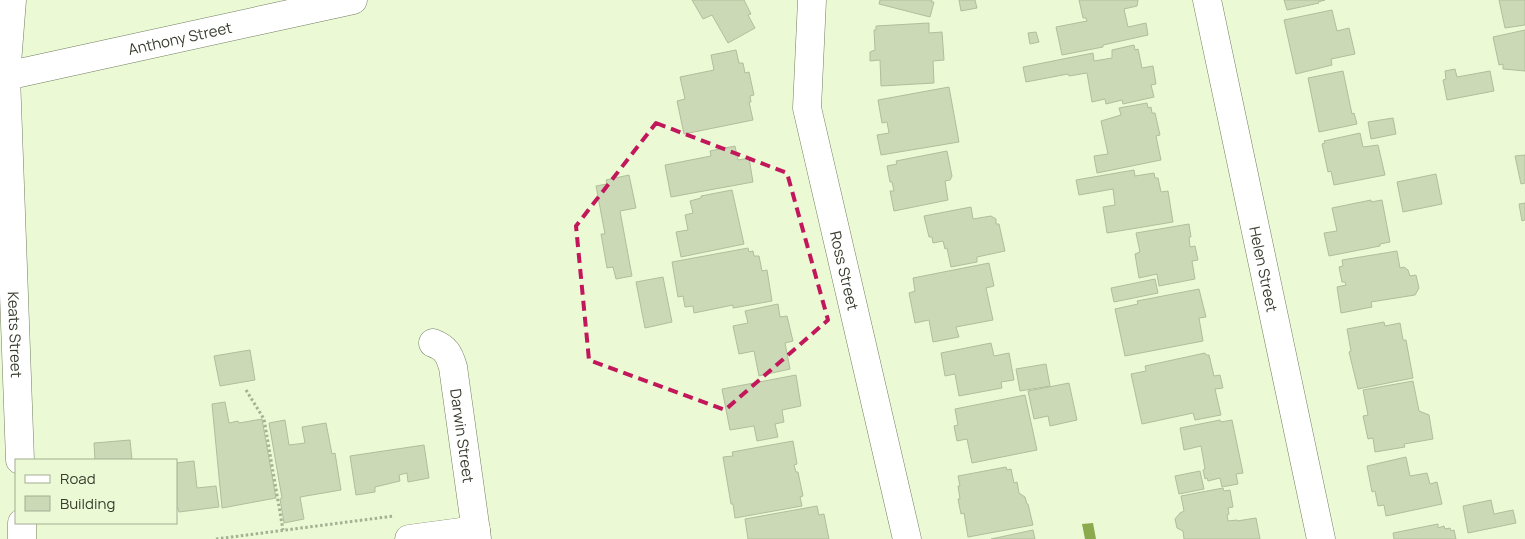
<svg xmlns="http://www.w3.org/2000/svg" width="1525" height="539" viewBox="0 0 1525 539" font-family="Manrope,sans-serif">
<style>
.water{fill:#8ba94d}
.building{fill:#ccd9b6;stroke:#b1be9c}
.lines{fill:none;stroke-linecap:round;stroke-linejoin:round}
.street-casing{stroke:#727e5f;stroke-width:29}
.path{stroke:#a5b094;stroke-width:3;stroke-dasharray:2.5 2.5;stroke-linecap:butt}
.street{stroke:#fff;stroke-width:28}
.marked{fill:none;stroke:#c2185b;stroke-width:4;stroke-dasharray:10 6;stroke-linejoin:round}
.labels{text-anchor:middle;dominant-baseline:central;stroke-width:4.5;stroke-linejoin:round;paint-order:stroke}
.street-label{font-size:15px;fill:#373c2e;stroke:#ebf9d5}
</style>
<rect width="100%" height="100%" fill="#ebf9d5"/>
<!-- water -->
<polygon class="water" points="1093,523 1096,539 1085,539 1082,524"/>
<!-- building -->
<g class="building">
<polygon points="692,0 744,0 751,14 748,15 755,28 728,43 712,15 703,19"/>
<polygon points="880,0 932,0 931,2 934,2 930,17 879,4"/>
<polygon points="959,0 975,0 977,8 961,11"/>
<polygon points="1079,0 1138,0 1137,6 1124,9 1128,27 1146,23 1148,35 1103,45 1103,47 1062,55 1056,27 1087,21 1086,18 1083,18"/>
<polygon points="1284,0 1325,0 1318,2 1319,3 1287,10"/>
<polygon points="1499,0 1525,0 1525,25 1505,28"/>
<polygon points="1332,10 1337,31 1349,28 1355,54 1331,59 1332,65 1296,74 1284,20"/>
<polygon points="929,23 929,33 942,32 944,60 933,61 934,83 881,86 880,60 870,61 870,52 875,50 874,30 876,30 876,26"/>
<polygon points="1525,30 1525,71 1503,69 1503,64 1499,65 1493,37"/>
<polygon points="1036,32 1039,42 1030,44 1028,33"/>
<polygon points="1134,45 1135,50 1138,49 1142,68 1153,66 1156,84 1151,85 1154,97 1123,104 1122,100 1106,104 1105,99 1092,102 1087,73 1069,76 1068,74 1026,82 1023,67 1093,53 1094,61 1112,58 1112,50"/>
<polygon points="736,50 739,63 743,63 745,73 749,72 754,95 750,96 751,102 749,102 753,120 684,134 677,101 685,99 680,77 714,70 711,55"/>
<polygon points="1455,69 1457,77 1490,71 1494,91 1447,100 1443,80 1446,79 1445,71"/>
<polygon points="1343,71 1352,114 1354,113 1357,124 1319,132 1308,78"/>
<polygon points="949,87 959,142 881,155 877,135 889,133 887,122 882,123 878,100"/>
<polygon points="1147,103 1148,108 1151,107 1152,113 1155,113 1160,135 1156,136 1161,160 1097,173 1094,156 1108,154 1101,121 1121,115 1119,108"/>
<polygon points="1393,118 1396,134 1371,139 1368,122"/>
<polygon points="1360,133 1363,147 1378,145 1385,175 1334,185 1331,171 1328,172 1322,144 1325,143 1324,141"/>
<polygon points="735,146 738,160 749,158 753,182 671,197 665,165 711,156 710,151"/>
<polygon points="947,151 952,176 950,180 945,181 948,200 894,211 890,191 894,191 892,182 890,182 887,166 897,164 896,161"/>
<polygon points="1525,155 1525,183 1521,184 1515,156"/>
<polygon points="1134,170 1135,176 1154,173 1155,178 1158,178 1161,192 1168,191 1173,222 1107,233 1103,207 1115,205 1113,189 1079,195 1076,180"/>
<polygon points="1436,174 1442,204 1403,212 1397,182"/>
<polygon points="629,175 636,208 620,211 632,276 616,279 613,267 607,268 601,234 605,234 596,186 607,184 606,180"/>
<polygon points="732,190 744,244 681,257 676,232 688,230 685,215 693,213 690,201 701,198 701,196"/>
<polygon points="1371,200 1371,202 1382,200 1390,242 1380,244 1380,246 1329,256 1324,233 1337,231 1332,208"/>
<polygon points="1525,203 1525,220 1522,221 1519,204"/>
<polygon points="971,207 973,219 991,216 996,219 996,224 999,224 1005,251 977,257 977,262 951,267 947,248 945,249 943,241 933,243 932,237 929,237 924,216"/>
<polygon points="1189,224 1191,237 1189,237 1190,247 1195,246 1198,260 1192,261 1195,279 1159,286 1157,274 1139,278 1135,254 1140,252 1136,233"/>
<polygon points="748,248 749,252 753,251 754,256 759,256 762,271 767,270 772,301 733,308 733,305 694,313 693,306 685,307 683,296 678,297 672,262"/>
<polygon points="1397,251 1400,268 1404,267 1408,270 1410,276 1416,275 1419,288 1415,295 1371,302 1372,307 1341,313 1337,287 1346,285 1345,282 1342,282 1339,267 1343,266 1342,260"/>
<polygon points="989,263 994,286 986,288 993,320 956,327 959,337 933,342 929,320 915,323 909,293 915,291 913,278"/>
<polygon points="663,277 672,322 645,328 636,282"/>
<polygon points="1155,279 1158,293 1114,302 1111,288"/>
<polygon points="1199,289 1206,317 1199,318 1203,341 1125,356 1115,309 1138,304 1137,301"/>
<polygon points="778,304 780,317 787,316 793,341 785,343 790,369 759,376 754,351 739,354 733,326 748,323 745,311"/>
<polygon points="1384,322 1385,326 1400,323 1403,340 1406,340 1413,378 1358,389 1349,352 1351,351 1347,329"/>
<polygon points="991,343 994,356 1009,353 1014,380 1001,382 1002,388 959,396 955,374 945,376 941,353"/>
<polygon points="250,350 255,380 220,386 214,356"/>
<polygon points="1205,353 1206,355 1209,355 1214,376 1220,375 1223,388 1215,389 1221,415 1195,420 1193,413 1142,424 1131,374 1146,371 1145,366"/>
<polygon points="1046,364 1050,386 1020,391 1016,369"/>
<polygon points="796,375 801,406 782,410 784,422 775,424 778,437 757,441 754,426 730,430 722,389"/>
<polygon points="1413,381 1419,411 1429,415 1433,439 1404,444 1405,447 1375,452 1373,438 1368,439 1363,416 1368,415 1363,390"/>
<polygon points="1069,383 1077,420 1050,426 1048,416 1034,419 1028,391"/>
<polygon points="1025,395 1037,450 972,463 967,439 957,441 954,426 958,425 955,409"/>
<polygon points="225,402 229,423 238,421 239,423 262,419 276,498 222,508 212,404"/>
<polygon points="285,420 289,445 305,443 302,427 326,423 332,454 335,453 341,490 300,497 304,519 284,523 280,499 282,498 269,423"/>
<polygon points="1220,420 1221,422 1232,420 1243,473 1236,474 1238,484 1222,487 1220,478 1208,481 1207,478 1205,479 1203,470 1205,469 1201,446 1184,450 1180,428"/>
<polygon points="130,440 132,460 95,460 94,443"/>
<polygon points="793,441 797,464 794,465 796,472 798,472 803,496 800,497 802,506 735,518 733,504 731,504 723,457 733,456 732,452"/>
<polygon points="424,445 429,478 408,482 407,473 399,475 400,481 375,487 375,492 356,495 350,456"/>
<polygon points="1406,457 1410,476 1427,473 1430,484 1437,482 1442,504 1386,516 1384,505 1378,506 1375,491 1372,492 1367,466"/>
<polygon points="194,461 197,488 216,486 219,507 179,512 178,508 176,508 176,463"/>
<polygon points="1006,467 1007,470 1011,469 1014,483 1017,482 1019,493 1025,497 1027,504 1028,504 1033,525 968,537 964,513 961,514 958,499 960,499 958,486 960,486 958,476"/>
<polygon points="1200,471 1204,489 1179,494 1175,476"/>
<polygon points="1223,488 1224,491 1230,490 1233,507 1228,508 1229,514 1227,515 1228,521 1237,520 1237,521 1256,518 1260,539 1184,539 1183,531 1177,528 1175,519 1180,513 1184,511 1181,496"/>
<polygon points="1491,500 1494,514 1513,510 1516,523 1468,533 1463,506"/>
<polygon points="817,506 819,515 824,514 829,539 748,539 745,519"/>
<polygon points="1438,524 1438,528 1444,526 1445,529 1450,528 1451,531 1454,530 1456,539 1394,539 1393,533"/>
<polygon points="1033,530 1035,539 991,539"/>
</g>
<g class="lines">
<!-- street casing -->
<g class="street-casing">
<g id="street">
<path id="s1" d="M 12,0 L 6,76 L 20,460"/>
<path id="s2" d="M 812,0 L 807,108 L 907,539"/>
<path id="s3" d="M 1207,0 L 1321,539"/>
<path id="s4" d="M 6,76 L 353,0"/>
<path id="s5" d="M 433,343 C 446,348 449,354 453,367 L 477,539"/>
<polyline points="22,523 22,539"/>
<polyline points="409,539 476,530"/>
</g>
</g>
<!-- path -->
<g class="path">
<polyline points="246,390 264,419 283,530"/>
<polyline points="216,539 394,516"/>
</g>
<!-- street -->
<use href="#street" class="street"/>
</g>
<!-- marked area -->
<path class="marked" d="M 656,123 L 787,173 L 828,320 L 725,410 L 589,360 L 576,226 Z"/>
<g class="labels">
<!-- street labels -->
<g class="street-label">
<text stroke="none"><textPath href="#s4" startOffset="178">Anthony Street</textPath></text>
<text stroke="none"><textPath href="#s3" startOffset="275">Helen Street</textPath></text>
<text stroke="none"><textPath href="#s2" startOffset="275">Ross Street</textPath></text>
<text stroke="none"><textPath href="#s1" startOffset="335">Keats Street</textPath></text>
<text stroke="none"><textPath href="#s5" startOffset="102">Darwin Street</textPath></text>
</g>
</g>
<!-- legend -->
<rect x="15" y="459" width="162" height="65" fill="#ebf9d5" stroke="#a3ad92"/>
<rect x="25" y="475" width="25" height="8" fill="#ffffff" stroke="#a3ad92"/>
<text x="60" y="484" font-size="15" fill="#373c2e">Road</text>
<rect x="25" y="496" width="25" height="15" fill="#ccd9b6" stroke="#a3ad92"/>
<text x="60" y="509" font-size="15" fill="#373c2e">Building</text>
</svg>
